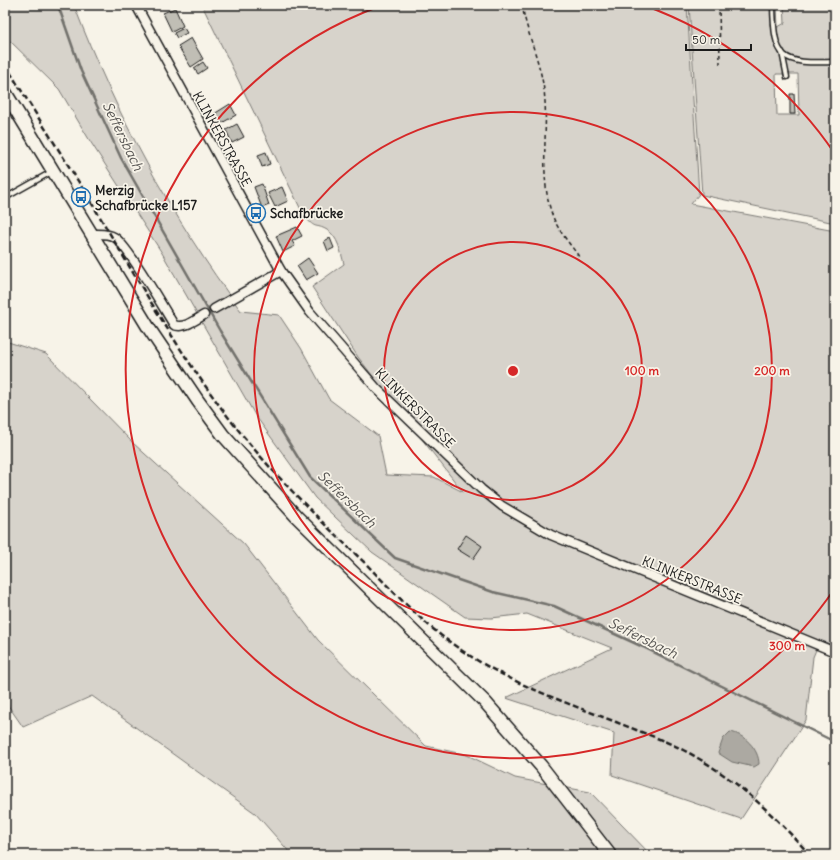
<svg xmlns="http://www.w3.org/2000/svg" width="840" height="860" viewBox="0 0 840 860" font-family="Delius,sans-serif">
<style>
.green{fill:#d7d3cb;stroke:#7a7874;fill-rule:evenodd}
.water{fill:#aca9a2;stroke:#72716c}
.lines{fill:none;stroke-linecap:round;stroke-linejoin:round}
.stream{stroke:#72716c;stroke-width:2.5}
.building{fill:#c0beb5;stroke:#1c1c1c}
.lane-casing{stroke:#1c1c1c;stroke-width:7}
.street-casing{stroke:#1c1c1c;stroke-width:11}
.secondary-casing{stroke:#1c1c1c;stroke-width:15}
.path{stroke:#1c1c1c;stroke-width:1.5;stroke-dasharray:4 3;stroke-linecap:butt}
.lane{stroke:#f7f3e8;stroke-width:4}
.street{stroke:#f7f3e8;stroke-width:8}
.secondary{stroke:#f7f3e8;stroke-width:12}
.rail{stroke:#1c1c1c;stroke-width:2.5;stroke-dasharray:6 3;stroke-linecap:butt}
.ring{fill:none;stroke:#d62828;stroke-width:2}
.labels{text-anchor:middle;dominant-baseline:central;stroke-width:3.5;stroke-linejoin:round;paint-order:stroke}
.street-label{font-size:13px;fill:#1c1c1c;stroke:#f7f3e8}
.poi-label{font-size:13px;font-weight:bold;fill:#1c1c1c;stroke:#f7f3e8;text-anchor:start}
.water-label{font-size:14px;font-style:italic;fill:#565452;stroke:#f7f3e8}
.centre{fill:#d62828;stroke:#f7f3e8;stroke-width:2}
.ring-label{font-size:12px;text-anchor:middle;font-weight:bold;fill:#d62828;stroke:#f7f3e8;stroke-width:3.5;stroke-linejoin:round;paint-order:stroke}
</style>
<rect width="100%" height="100%" fill="#f7f3e8"/>
<filter id="ink" filterUnits="userSpaceOnUse"><feTurbulence type="fractalNoise" baseFrequency=".025" numOctaves="2"/><feDisplacementMap in="SourceGraphic" scale="8" xChannelSelector="R" yChannelSelector="G"/><feConvolveMatrix kernelMatrix="1 2 1 2 8 2 1 2 1" color-interpolation-filters="sRGB"/></filter>
<g filter="url(#ink)">
<!-- green -->
<g class="green">
<path d="M 5,5 L 74,5 C 115,113 172,218 241,311 L 279,315 L 301,348 L 329,399 L 378,436 L 386,475 L 434,477 L 463,492 L 358,357 L 312,287 L 344,264 C 341,253 338,236 327,230 C 315,223 317,231 304,216 L 202,5 L 687,5 L 699,194 L 691,204 L 835,231 L 835,646 L 820,640 L 813,657 L 806,720 L 741,819 L 612,775 L 614,733 L 506,698 L 612,648 L 527,614 L 491,618 L 465,617 L 372,552 L 315,498 L 255,415 L 162,253 L 90,141 L 59,89 L 6,37 Z"/>
<path d="M 689,5 L 777,5 L 778,27 L 785,23 L 784,5 L 835,5 L 835,223 L 702,195 ZM 776,74 L 798,74 L 799,115 L 777,115 Z"/>
<polygon points="5,341 46,354 133,443 244,544 318,640 426,746 467,755 515,778 590,792 651,855 292,855 255,813 92,696 23,727 5,701"/>
</g>
<!-- water -->
<path class="water" d="M 730,732 C 744,734 759,749 759,764 L 754,767 L 732,762 L 718,753 L 723,739 Z"/>
<g class="lines">
<!-- stream -->
<polyline class="stream" points="58,5 81,71 121,158 220,331 310,477 395,558 493,592 554,606 643,647 835,742"/>
</g>
<!-- building -->
<g class="building">
<polygon points="175,8 183,26 172,32 163,13"/>
<polygon points="184,28 187,33 177,38 174,33"/>
<polygon points="191,38 203,59 191,67 178,46"/>
<polygon points="203,62 207,68 198,74 194,68"/>
<polygon points="790,94 794,94 795,114 790,114"/>
<polygon points="230,104 236,115 220,124 214,114"/>
<polygon points="237,124 244,137 232,143 226,130"/>
<polygon points="266,152 270,164 262,167 258,155"/>
<polygon points="262,184 269,205 262,208 254,187"/>
<polygon points="282,187 288,201 275,207 268,193"/>
<polygon points="297,227 302,236 292,241 295,246 283,252 276,236"/>
<polygon points="330,238 334,248 328,251 324,241"/>
<polygon points="308,258 318,273 306,280 297,266"/>
<polygon points="466,535 482,546 473,559 457,549"/>
<polygon points="835,674 835,689 830,687"/>
</g>
<g class="lines">
<!-- lane casing -->
<g class="lane-casing">
<g id="lane">
<path d="M 773,5 C 774,60 781,64 835,62"/>
<polyline points="782,52 787,77"/>
<polyline points="5,198 53,171"/>
</g>
</g>
<!-- street casing -->
<g class="street-casing">
<g id="street">
<polyline points="136,5 281,271 310,312 377,389 481,489 502,506 551,535 835,652"/>
<path d="M 92,234 C 99,234 108,233 114,237 C 127,244 164,309 174,325 C 184,329 195,320 204,315"/>
<polyline points="214,309 281,271"/>
</g>
</g>
<!-- secondary casing -->
<g class="secondary-casing">
<polyline id="secondary" points="5,92 150,330 198,401 223,435 296,516 485,702 541,766 610,855"/>
</g>
<!-- path -->
<g class="path">
<path d="M 522,5 C 527,34 540,61 544,90 C 549,132 538,177 553,217 C 559,232 571,245 580,258"/>
<polyline points="719,5 720,64"/>
</g>
<!-- lane -->
<use href="#lane" class="lane"/>
<!-- street -->
<use href="#street" class="street"/>
<!-- secondary -->
<use href="#secondary" class="secondary"/>
<!-- rail -->
<path class="rail" d="M 5,64 C 33,110 63,156 91,202 C 133,272 173,343 222,409 C 264,465 313,514 364,562 C 392,590 421,622 454,645 C 504,681 559,700 616,722 C 643,733 671,742 696,757 C 741,783 776,817 810,855"/>
</g>
</g>
<!-- distance rings -->
<g class="ring">
<circle cx="513" cy="371" r="129"/>
<circle cx="513" cy="371" r="259"/>
<path d="M835 588A388 388 0 1 1 383 5M643 5A388 388 0 0 1 835 154"/>
</g>
<!-- icons -->
<defs>
<g id="bus-ring" transform="scale(1)"><circle r="9.5" fill="#f7f3e8" stroke="#1f6fb2" stroke-width="1.5"/><path d="M-5-6H5V4H4V6H2V4H-2V6H-4V4H-5ZM-3.5-4V0h7V-4ZM-3.5 1.2v1.5H-2V1.2ZM2 1.2v1.5H3.5V1.2Z" fill="#1f6fb2"/></g>
</defs>
<g fill-rule="evenodd">
<use href="#bus-ring" x="81" y="197"/>
<use href="#bus-ring" x="256" y="213"/>
</g>
<g class="labels">
<!-- street labels -->
<g class="street-label">
<text transform="translate(222 139) rotate(61)">KLINKERSTRASSE</text>
<text transform="translate(415 408) rotate(45)">KLINKERSTRASSE</text>
<text transform="translate(692 580) rotate(22)">KLINKERSTRASSE</text>
</g>
<!-- poi labels -->
<g class="poi-label">
<text x="95" y="190">Merzig<tspan x="95" dy="15">Schafbrücke L157</tspan></text>
<text x="270" y="213">Schafbrücke</text>
</g>
<!-- water labels -->
<g class="water-label">
<text transform="translate(123 136) rotate(64)">Seffersbach</text>
<text transform="translate(347 499) rotate(44)">Seffersbach</text>
<text transform="translate(643 638) rotate(26)">Seffersbach</text>
</g>
</g>
<circle cx="513" cy="371" r="6" class="centre"/>
<g class="ring-label">
<text x="642" y="375">100 m</text>
<text x="772" y="375">200 m</text>
<text x="787" y="650">300 m</text>
</g>
<!-- margin -->
<rect width="840" height="860" fill="none" stroke="#f7f3e8" stroke-width="20"/>
<rect x="10" y="10" width="820" height="840" fill="none" stroke="#1c1c1c" stroke-width="1.5" filter="url(#ink)"/>
<!-- scale -->
<path d="M686 44v6h65v-6" fill="none" stroke="#1c1c1c" stroke-width="2"/>
<text x="692" y="44" font-size="12" fill="#1c1c1c" stroke="#f7f3e8" stroke-width="3" paint-order="stroke">50 m</text>
</svg>
